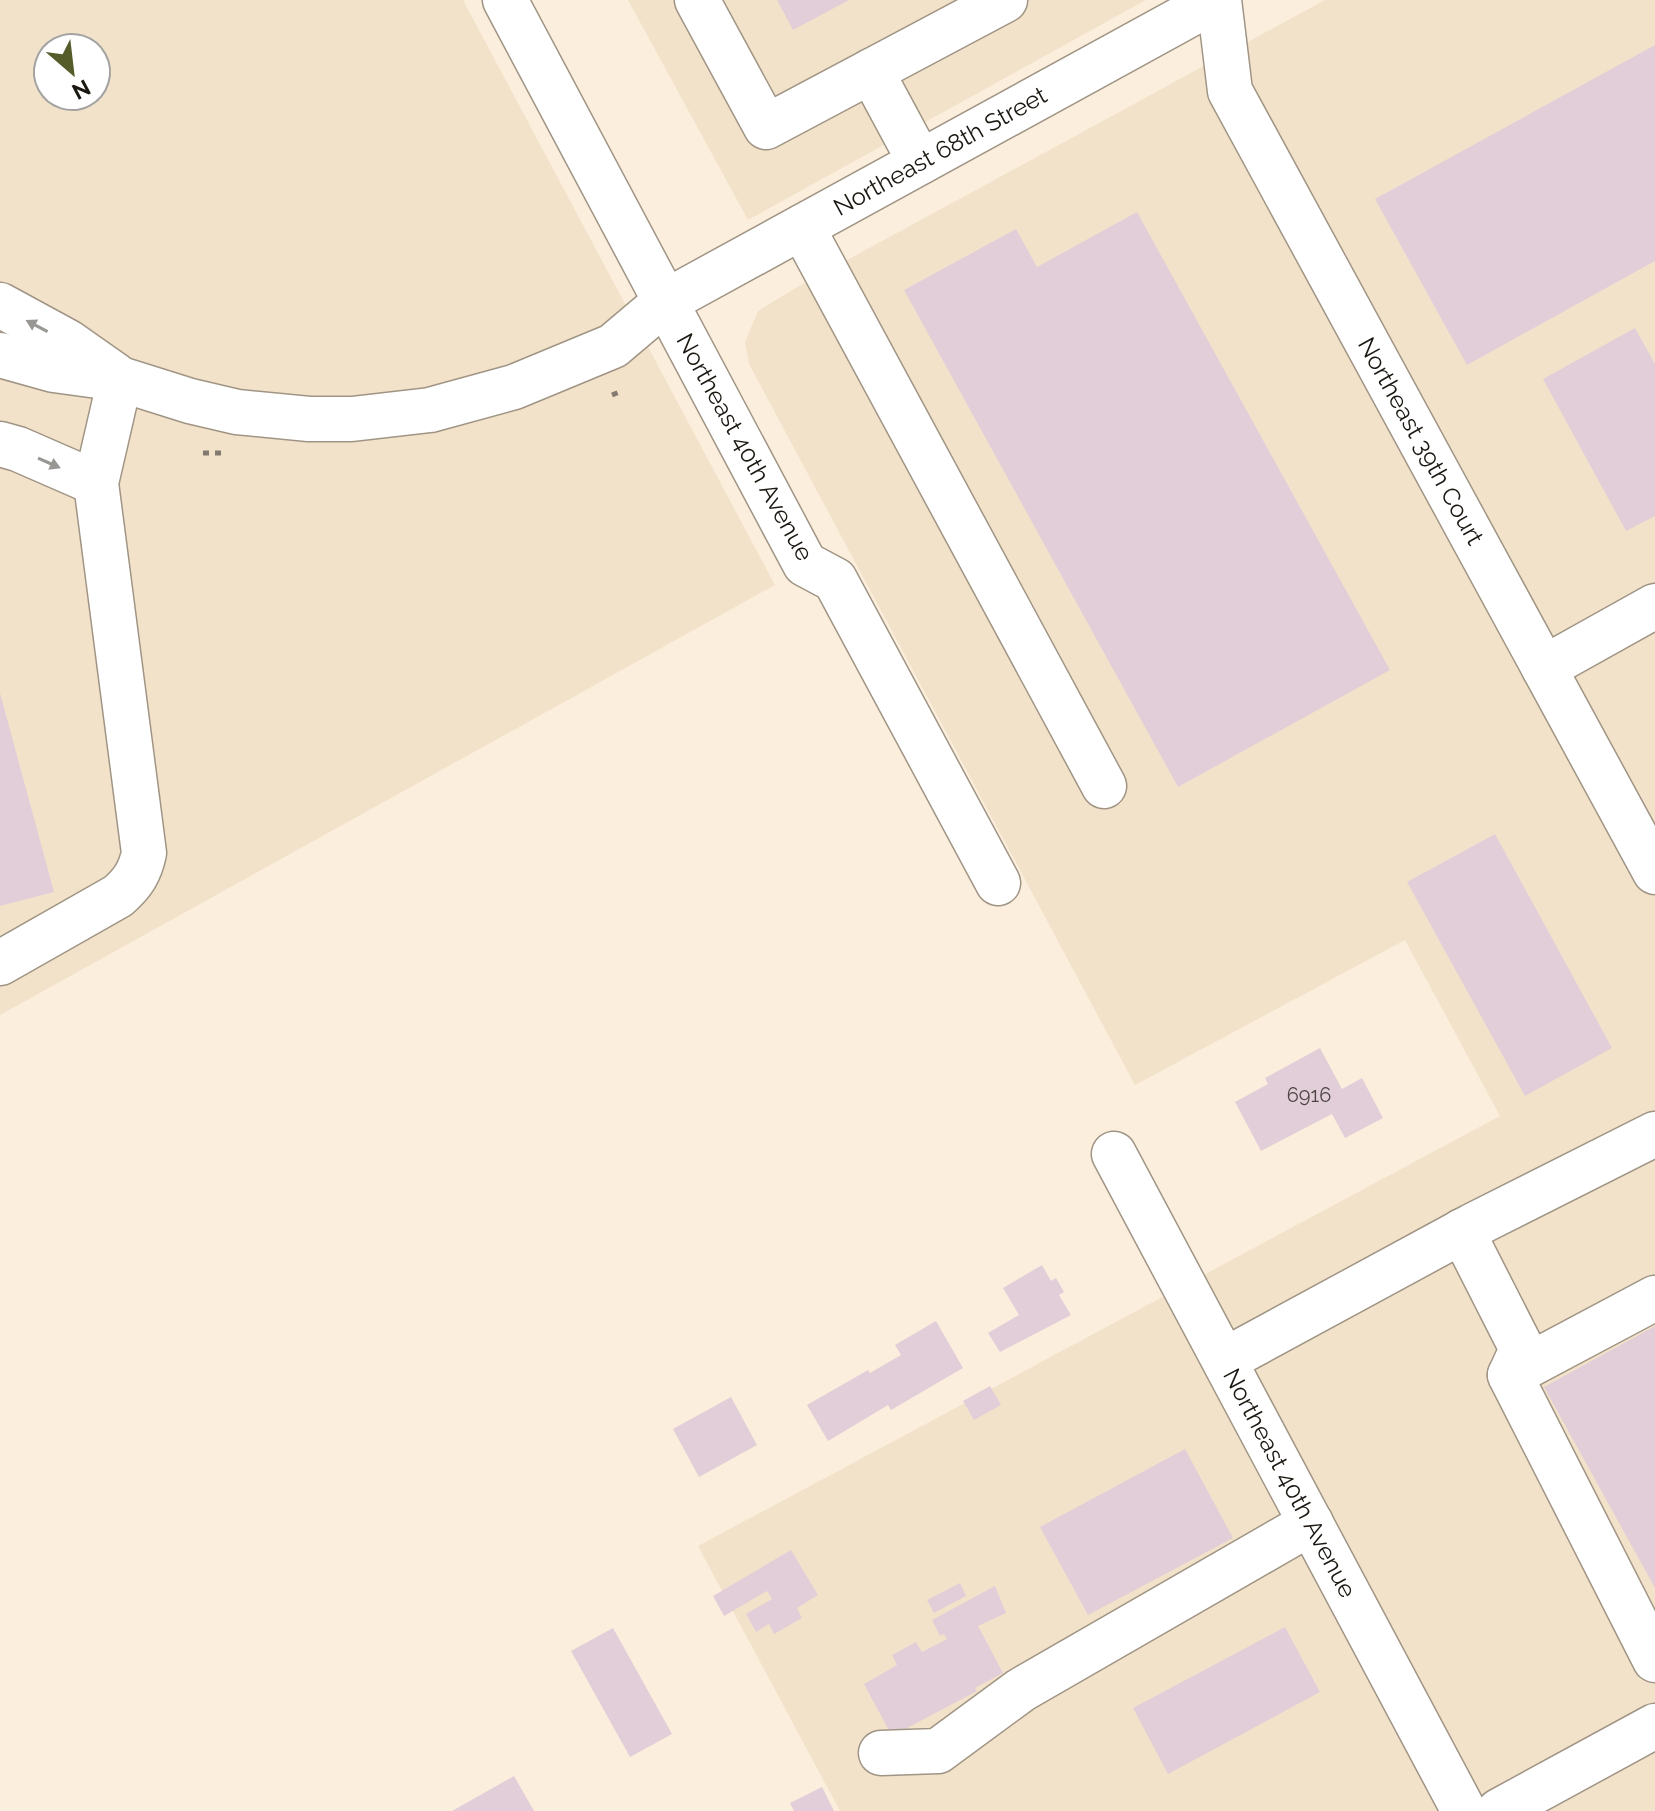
<svg xmlns="http://www.w3.org/2000/svg" width="1655" height="1811" viewBox="0 0 1655 1811" font-family="Raleway,sans-serif">
<style>
.built{fill:#f3e2ca;fill-rule:evenodd}
.building{fill:#e2ced9}
.lines{fill:none;stroke-linecap:round;stroke-linejoin:round}
.minor-casing{stroke:#a09585;stroke-width:47}
.path{stroke:#837b70;stroke-width:5;stroke-dasharray:6 6;stroke-linecap:butt}
.minor{stroke:#fff;stroke-width:44}
.oneway{fill:#989794}
.labels{text-anchor:middle;dominant-baseline:central;stroke-width:8;stroke-linejoin:round;paint-order:stroke}
.number-label{font-size:20px;fill:#4d4543}
.street-label{font-size:24px;fill:#1b1711;stroke:#fff}
</style>
<rect width="100%" height="100%" fill="#fbeedd"/>
<!-- built -->
<g class="built">
<path d="M 0,0 L 463,0 L 775,585 L 0,1015 ZM 48,48 L 96,48 L 96,96 L 48,96 Z"/>
<polygon points="628,0 1146,0 748,220"/>
<polygon points="1325,0 1655,0 1655,1811 840,1811 698,1546 1500,1116 1405,940 1135,1085 749,364 745,342 758,311 794,289"/>
</g>
<!-- building -->
<g class="building">
<polygon points="777,0 849,0 793,30"/>
<polygon points="1655,45 1655,261 1467,365 1375,199"/>
<polygon points="1137,212 1390,670 1178,787 904,290 1016,229 1037,267"/>
<polygon points="1635,328 1655,364 1655,516 1626,531 1543,379"/>
<polygon points="0,693 54,892 0,906"/>
<polygon points="1495,834 1612,1048 1525,1096 1407,882"/>
<polygon points="1320,1048 1342,1089 1362,1078 1383,1118 1345,1138 1332,1114 1261,1151 1235,1102 1268,1084 1265,1078"/>
<polygon points="1042,1265 1051,1281 1056,1278 1064,1292 1059,1295 1071,1315 1000,1352 988,1333 1019,1315 1003,1288"/>
<polygon points="936,1321 963,1368 891,1410 888,1405 828,1441 807,1405 868,1370 870,1373 901,1355 895,1345"/>
<polygon points="1655,1326 1655,1588 1544,1387"/>
<polygon points="990,1386 1001,1405 974,1420 963,1401"/>
<polygon points="731,1397 757,1445 699,1477 673,1429"/>
<polygon points="1185,1449 1233,1538 1088,1615 1040,1527"/>
<polygon points="791,1550 818,1595 797,1608 802,1618 774,1634 769,1624 756,1632 746,1614 772,1599 767,1591 724,1616 713,1596"/>
<polygon points="960,1583 966,1596 934,1613 927,1600"/>
<polygon points="995,1586 1006,1613 978,1626 1003,1673 975,1688 977,1691 892,1736 864,1684 897,1665 892,1655 916,1642 922,1652 947,1639 944,1634 940,1636 932,1620"/>
<polygon points="1285,1627 1320,1692 1168,1774 1133,1708"/>
<polygon points="613,1628 672,1734 630,1757 571,1651"/>
<polygon points="514,1776 534,1811 452,1811"/>
<polygon points="822,1787 834,1811 794,1811 790,1803"/>
</g>
<g class="lines">
<!-- minor casing -->
<g class="minor-casing">
<g id="minor">
<polyline points="505,0 805,564 835,580 998,883"/>
<polyline points="697,0 766,127 1005,0"/>
<polyline points="1219,0 1230,91 1655,872"/>
<polyline points="871,71 920,162"/>
<polyline points="802,227 1104,786"/>
<polyline points="0,305 68,342 115,375"/>
<polyline points="0,355 54,370 120,379 190,401 237,412 309,419 352,419 430,410 514,387 613,346 665,302 1216,0"/>
<polyline points="0,444 18,449 96,483"/>
<polyline points="1544,668 1655,606"/>
<path d="M 0,963 L 118,896 C 133,883 140,872 144,853 L 96,483 L 120,379"/>
<polyline points="1114,1154 1464,1811"/>
<polyline points="1462,1231 1522,1349 1510,1375 1655,1660"/>
<polyline points="1225,1360 1472,1226 1655,1134"/>
<polyline points="1510,1375 1655,1298"/>
<polyline points="881,1753 938,1751 1021,1690 1311,1523"/>
<polyline points="1499,1811 1655,1726"/>
</g>
</g>
<!-- path -->
<g class="path">
<polyline points="612,395 622,391"/>
<polyline points="203,453 222,453"/>
</g>
<!-- minor -->
<use href="#minor" class="minor"/>
</g>
<!-- one-way arrows -->
<defs><path id="oneway-solid" d="M-6-.8H1V-3.2L6.5 0L1 3.2V.8H-6Z" transform="scale(2)"/></defs>
<g class="oneway">
<use href="#oneway-solid" transform="translate(37 326) rotate(-152)"/>
<use href="#oneway-solid" transform="translate(49 463) rotate(24)"/>
</g>
<g class="labels">
<!-- number labels -->
<g class="number-label">
<text x="1309" y="1095">6916</text>
</g>
<!-- street labels -->
<g class="street-label">
<text transform="translate(940 151) rotate(-29)">Northeast 68th Street</text>
<text transform="translate(1421 441) rotate(61)">Northeast 39th Court</text>
<text transform="translate(745 447) rotate(61)">Northeast 40th Avenue</text>
<text transform="translate(1290 1483) rotate(62)">Northeast 40th Avenue</text>
</g>
</g>
<!-- north arrow -->
<g transform="translate(72 72) rotate(152)"><circle r="38" fill="#ffffff" stroke="#a4a2a0" stroke-width="2"/>
<path d="M0-6L14 30L0 20L-14 30Z" fill="#555b29"/>
<text y="-12" font-size="22" font-weight="bold" text-anchor="middle" fill="#1b1711">N</text>
</g>
</svg>
